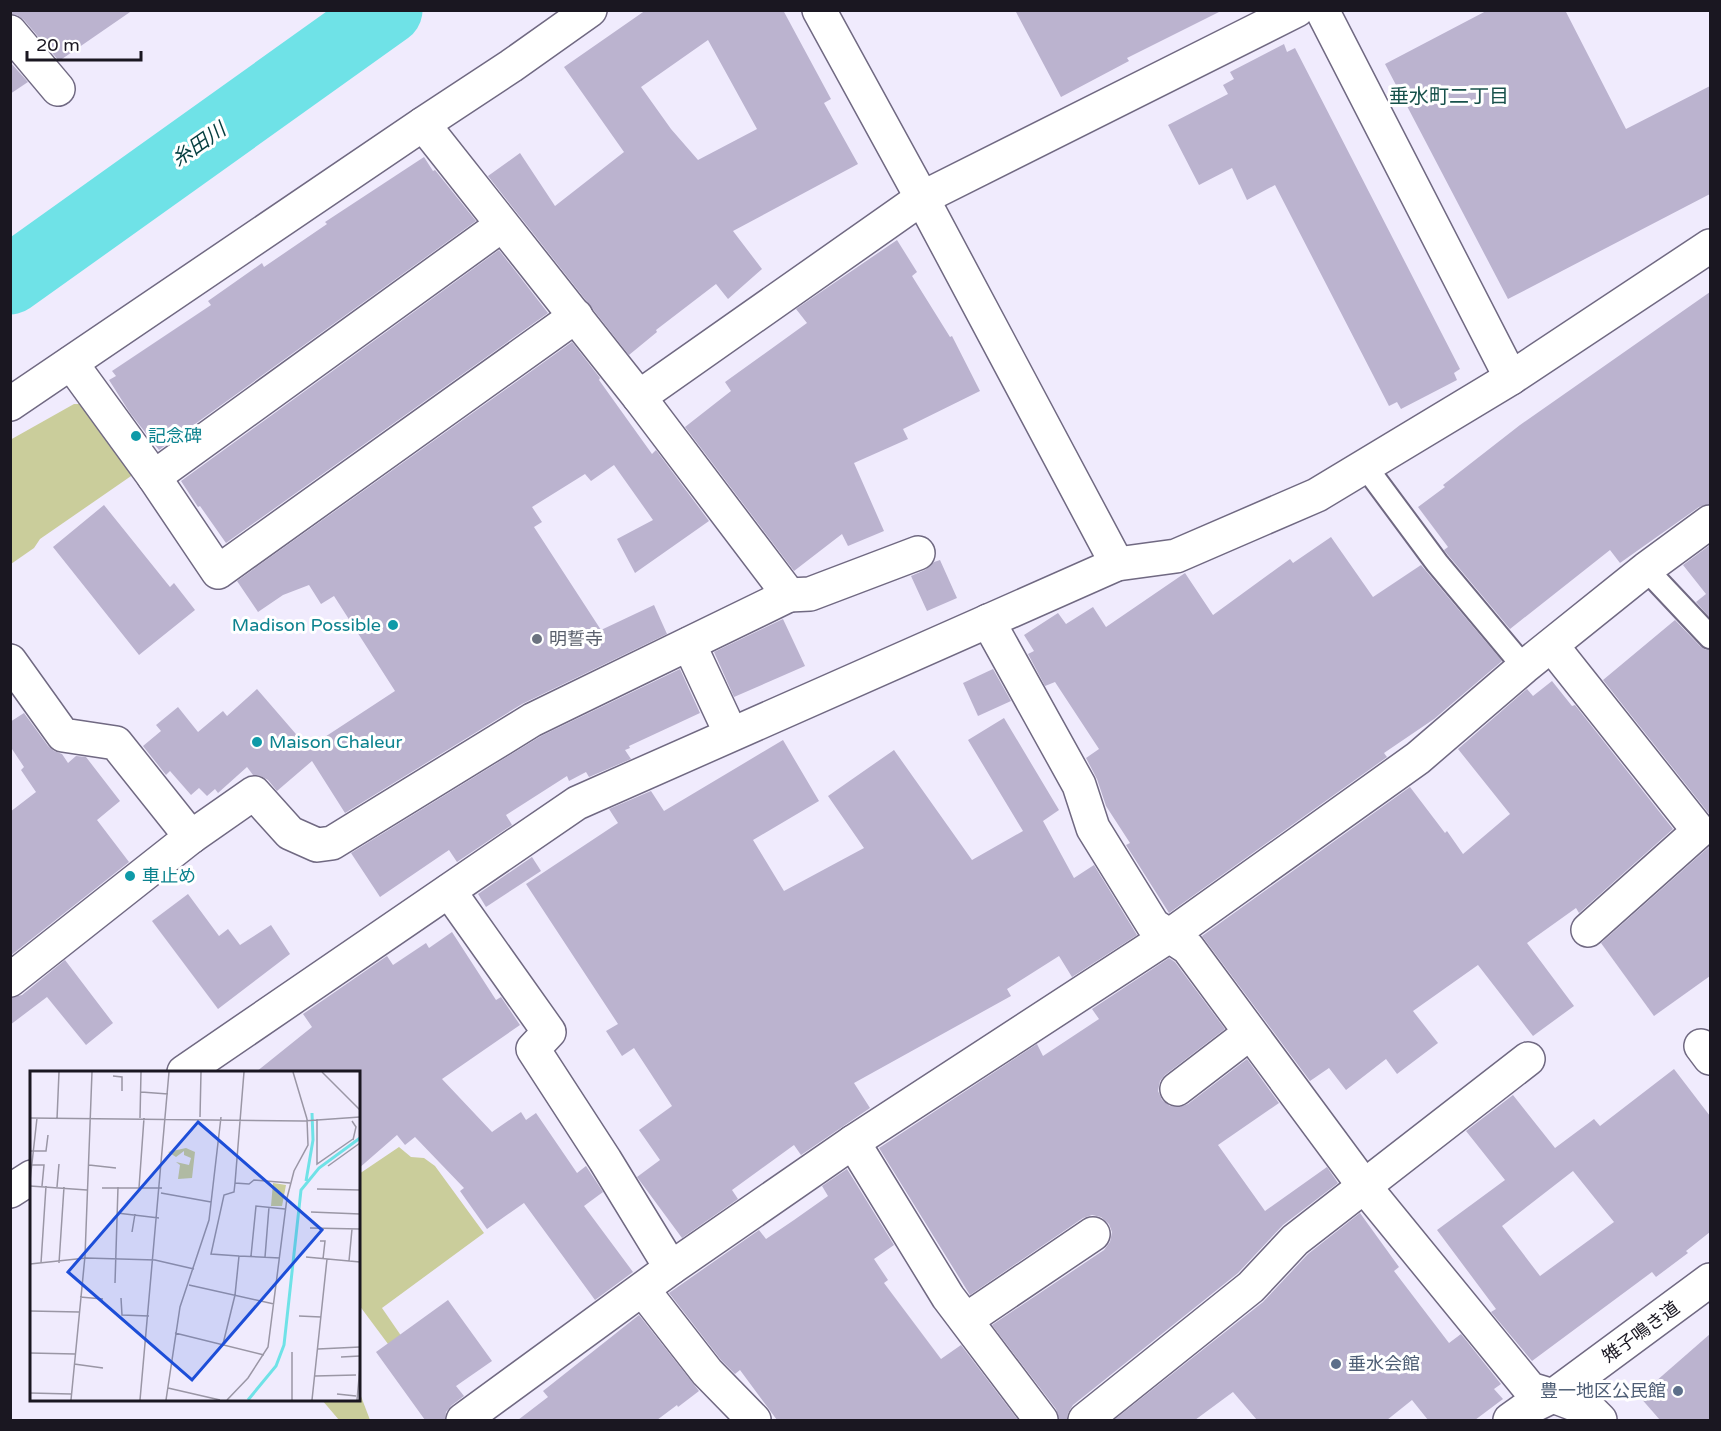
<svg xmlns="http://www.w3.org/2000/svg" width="1721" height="1431" viewBox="0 0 1721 1431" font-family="'Varela Round','Noto Sans JP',sans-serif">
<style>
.green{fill:#cacd9b}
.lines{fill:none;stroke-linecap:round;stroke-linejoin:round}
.river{stroke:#6fe2e7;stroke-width:69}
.building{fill:#bbb3cf;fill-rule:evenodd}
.service-casing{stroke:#706982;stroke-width:26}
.minor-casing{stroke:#706982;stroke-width:36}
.tertiary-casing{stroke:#706982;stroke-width:36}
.service{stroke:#fff;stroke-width:22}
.minor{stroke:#fff;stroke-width:33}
.tertiary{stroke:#fff;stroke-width:33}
.culture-dot{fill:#0f9aa8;stroke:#fff;stroke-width:2}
.worship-dot{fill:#6b7280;stroke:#fff;stroke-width:2}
.service-dot{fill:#5c6f8a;stroke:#fff;stroke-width:2}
.labels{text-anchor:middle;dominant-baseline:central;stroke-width:6;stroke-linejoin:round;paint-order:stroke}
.culture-label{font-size:18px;fill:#0d838f;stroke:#fff;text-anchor:start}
.worship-label{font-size:18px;fill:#5b616d;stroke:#fff;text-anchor:start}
.street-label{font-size:18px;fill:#1a1721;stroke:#fff}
.service-label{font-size:18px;fill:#4e5e75;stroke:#fff;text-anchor:start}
.neighbourhood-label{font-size:20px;fill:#17514b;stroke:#fff}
.water-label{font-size:20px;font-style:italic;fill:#043d3f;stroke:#fff}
.inset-river{fill:none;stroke:#6fe2e7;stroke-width:3}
.inset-road{fill:none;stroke:#9a96a5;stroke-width:1.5}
.view{fill:#1d4ed8;fill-opacity:0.15;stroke:#1d4ed8;stroke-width:3}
.inset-edge{fill:none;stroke:#1a1721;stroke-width:3}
</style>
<rect width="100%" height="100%" fill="#f0ebfd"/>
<!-- green -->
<g class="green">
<polygon points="74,404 86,404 134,474 40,539 34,548 11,564 10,440"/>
<polygon points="399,1147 411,1157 424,1158 435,1166 484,1233 382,1308 404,1340 391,1348 359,1305 359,1301 361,1299 359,1294 359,1174"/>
<polygon points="359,1391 370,1420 339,1420 322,1400 358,1400"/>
</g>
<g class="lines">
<!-- river -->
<polyline class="river" points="10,280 388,10"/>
</g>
<!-- building -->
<g class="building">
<polygon points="10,10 133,10 59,61 24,20 17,15 10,14"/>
<path d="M 646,10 L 783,10 L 831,99 L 824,103 L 858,164 L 733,231 L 762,269 L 728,299 L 716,284 L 656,330 L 657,332 L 629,355 L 488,176 L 520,153 L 555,206 L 624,152 L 564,67 ZM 708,40 L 757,129 L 698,160 L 671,129 L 641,87 Z"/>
<polygon points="1015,10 1223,10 1127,58 1129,61 1061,97"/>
<polygon points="1488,10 1565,10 1626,129 1710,86 1710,194 1508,299 1385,64"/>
<polygon points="1284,44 1287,52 1295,48 1460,369 1454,373 1457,380 1401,409 1397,402 1389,406 1275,185 1247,200 1232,168 1199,185 1168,125 1228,94 1223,85 1234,79 1230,72"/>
<polygon points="10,62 28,82 10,94"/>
<polygon points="424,157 433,171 435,170 476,221 159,450 130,413 109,380 116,376 112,371 211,305 208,301 262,263 264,267 327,224 325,222"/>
<polygon points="897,240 917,272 912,276 950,337 952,336 980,391 903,429 908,439 854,463 884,531 848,546 842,534 794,571 685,427 731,391 725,382 807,323 796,309"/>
<polygon points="499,250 548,313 226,543 200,506 198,507 181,481"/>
<polygon points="1710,292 1710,504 1699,507 1620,563 1610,550 1510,629 1448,555 1444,550 1448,547 1418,507 1445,487 1443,485 1520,425"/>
<polygon points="572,342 600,378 599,380 652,454 656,450 709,521 635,573 617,539 653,520 614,465 591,481 585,474 532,507 542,522 534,527 601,630 654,605 667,634 522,704 345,813 312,761 277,791 268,780 261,776 253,775 247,767 218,793 215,789 207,796 199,788 191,795 170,771 166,775 143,746 161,731 156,725 178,707 198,732 223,711 227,716 257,689 308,748 395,691 334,596 321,604 309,585 283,595 258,612 237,581"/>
<polygon points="104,505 170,587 174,583 195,610 139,655 53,547"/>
<polygon points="1331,537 1373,597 1421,565 1502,661 1434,719 1384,753 1387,757 1169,913 1126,845 1130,843 1106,806 1097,779 1086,758 1099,749 1055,682 1045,686 1028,654 1034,651 1024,635 1058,613 1066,624 1093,607 1106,627 1185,573 1213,615 1290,559 1293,563"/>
<polygon points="1710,545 1710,618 1696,602 1706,594 1683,565"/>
<polygon points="940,560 957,598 927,611 911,576 925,570 934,562"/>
<polygon points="783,619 805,666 734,697 714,652"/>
<polygon points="1675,620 1700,646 1706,650 1710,650 1710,815 1603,680"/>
<polygon points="680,669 700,713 629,746 630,748 625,750 631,759 589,777 586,772 569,781 567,776 506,815 512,825 457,862 449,850 380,897 351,853 541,736"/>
<polygon points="993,669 1011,701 978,716 963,683"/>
<polygon points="1552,681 1572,706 1575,705 1673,829 1579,913 1576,908 1527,943 1574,1006 1533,1036 1478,965 1413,1011 1438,1043 1397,1074 1386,1059 1346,1090 1329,1068 1310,1081 1202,936 1410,787 1445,833 1447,831 1463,854 1510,814 1458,749 1527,689 1533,696"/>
<polygon points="24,713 48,746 54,751 62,754 68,763 76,756 86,757 120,801 97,820 129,862 10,956 10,812 36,792 21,770 24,767 10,746 10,722"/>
<polygon points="1004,718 1059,810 1043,821 1074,878 1094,865 1137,935 1072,977 1059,956 1007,989 1011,996 854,1083 870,1108 801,1155 794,1145 732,1190 738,1199 682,1238 637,1177 660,1160 639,1130 672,1106 634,1048 622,1056 606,1031 618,1024 526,884 618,823 609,809 651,791 664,811 783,740 819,801 753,840 784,891 864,848 828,796 894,750 972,860 1023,831 968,740"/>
<polygon points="1710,846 1710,976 1654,1016 1601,943"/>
<polygon points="532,857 541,871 486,907 478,894"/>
<polygon points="188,894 219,936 228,929 240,945 271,925 290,954 218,1009 152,921"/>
<polygon points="452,932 496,1000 501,997 520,1025 442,1079 492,1132 521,1112 526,1120 536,1113 577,1173 586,1166 603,1192 584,1206 633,1272 595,1300 524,1203 487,1229 460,1191 464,1188 415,1137 405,1145 397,1135 358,1169 358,1072 256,1072 312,1027 303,1014 387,956 393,965 426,943 429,948"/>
<polygon points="1169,958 1175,962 1225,1029 1165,1075 1160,1081 1158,1091 1162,1100 1170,1106 1180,1107 1188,1104 1247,1059 1279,1103 1218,1145 1265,1211 1327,1167 1338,1183 1283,1225 1238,1273 1073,1405 1068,1413 1067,1420 1059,1420 1056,1409 992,1325 1104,1250 1110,1242 1112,1232 1109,1224 1101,1217 1092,1215 1083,1218 970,1295 879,1148 1037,1044 1043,1056 1099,1019 1092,1009"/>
<polygon points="65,960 113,1023 86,1045 47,997 10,1025 10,998 22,995"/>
<path d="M 1674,1069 L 1710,1116 L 1710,1232 L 1686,1251 L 1688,1253 L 1656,1277 L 1652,1272 L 1532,1361 L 1491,1312 L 1496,1309 L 1437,1230 L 1505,1180 L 1466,1131 L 1513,1095 L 1555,1148 L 1594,1119 L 1600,1126 ZM 1573,1171 L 1614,1222 L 1540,1276 L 1502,1226 Z"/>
<polygon points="847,1169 894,1245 874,1259 888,1280 884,1283 941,1359 961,1345 1018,1420 777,1420 740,1370 735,1374 721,1360 669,1293 759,1230 766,1239 794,1220 828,1196 822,1186"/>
<polygon points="1360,1213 1399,1267 1394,1271 1449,1343 1461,1334 1501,1384 1494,1389 1503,1399 1475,1420 1428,1420 1412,1400 1387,1420 1257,1420 1233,1392 1195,1420 1114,1420 1263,1302 1308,1254"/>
<polygon points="448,1300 492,1361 456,1386 464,1396 452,1405 446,1412 445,1420 425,1420 376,1352"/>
<polygon points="639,1315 699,1391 678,1407 677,1405 657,1420 518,1420 548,1397 543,1391"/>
<polygon points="1710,1334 1710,1420 1660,1420 1639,1396"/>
</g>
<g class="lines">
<!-- service casing -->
<g class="service-casing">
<g id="service">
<polyline points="1365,466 1437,563 1524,667"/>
<polyline points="1646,569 1710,637"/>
</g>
</g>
<!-- minor casing -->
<g class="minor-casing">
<g id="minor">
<polyline points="819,10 922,198 1117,564"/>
<polyline points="1322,10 1511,378"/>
<polyline points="10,32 58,89"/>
<polyline points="423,124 639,397 922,198 1297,10"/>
<polyline points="71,363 154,477 218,572 576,316"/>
<polyline points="10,404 423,124 511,66 590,10"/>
<polyline points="154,477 502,225"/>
<polyline points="789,595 810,594 918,553"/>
<polyline points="988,621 1079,785 1093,828 1153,925 1188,948 1364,1186 1530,1389 1553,1396"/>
<polyline points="689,644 731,734"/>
<polyline points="1552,646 1699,831 1588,930"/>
<polyline points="10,661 63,735 116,743 191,837 10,980"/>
<polyline points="191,837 254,793 290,833 317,845 332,843 532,720 789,595 639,397"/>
<polyline points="449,891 549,1032 533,1049 605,1160 671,1268"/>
<polyline points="1701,1046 1710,1058"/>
<polyline points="184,1072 577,803 1117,564 1176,556 1317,495 1511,378 1710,246"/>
<polyline points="1177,1089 1250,1033"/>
<polyline points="853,1142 948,1297 1041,1420"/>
<polyline points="10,1191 32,1177"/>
<polyline points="643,1290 707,1372 754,1420"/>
<polyline points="966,1320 1093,1234"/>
<polyline points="463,1420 671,1268 853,1142 1169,936 1418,758 1524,667 1646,569 1710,522"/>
<polyline points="1085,1420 1251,1287 1295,1240 1528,1059"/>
<polyline points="1510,1420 1524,1410 1553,1396 1710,1280"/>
</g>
</g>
<!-- tertiary casing -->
<g class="tertiary-casing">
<polyline id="tertiary" points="1553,1396 1590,1410 1600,1420"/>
</g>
<!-- service -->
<use href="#service" class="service"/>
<!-- minor -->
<use href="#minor" class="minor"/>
<!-- tertiary -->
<use href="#tertiary" class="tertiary"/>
</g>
<!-- markers -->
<g class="culture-dot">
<circle cx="136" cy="436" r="6"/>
<circle cx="393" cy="625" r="6"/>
<circle cx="257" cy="742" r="6"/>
<circle cx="130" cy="876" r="6"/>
</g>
<circle class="worship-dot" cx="537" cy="639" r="6"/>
<g class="service-dot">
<circle cx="1336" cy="1364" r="6"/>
<circle cx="1678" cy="1391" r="6"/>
</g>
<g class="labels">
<!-- culture labels -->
<g class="culture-label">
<text x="148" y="436">記念碑</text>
<text x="381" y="625" text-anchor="end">Madison Possible</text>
<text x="269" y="742">Maison Chaleur</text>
<text x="142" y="876">車止め</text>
</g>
<!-- worship labels -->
<g class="worship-label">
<text x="549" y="639">明誓寺</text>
</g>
<!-- street labels -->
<g class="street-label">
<text transform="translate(1641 1332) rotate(-36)">雉子鳴き道</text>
</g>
<!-- service labels -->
<g class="service-label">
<text x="1348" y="1364">垂水会館</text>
<text x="1666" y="1391" text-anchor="end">豊一地区公民館</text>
</g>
<!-- neighbourhood labels -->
<g class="neighbourhood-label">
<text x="1449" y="97">垂水町二丁目</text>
</g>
<!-- water labels -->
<g class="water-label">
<text transform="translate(199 145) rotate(-35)">糸田川</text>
</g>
</g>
<!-- overview -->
<g transform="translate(30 1071)">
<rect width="330" height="330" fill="#f0ebfd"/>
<path d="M 156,77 L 165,81 L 162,107 L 148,108 L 150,94 L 146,91 L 159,94 L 161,87 L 154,84 L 154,80 L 146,86 L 138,81 ZM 243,112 L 256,114 L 252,135 L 241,135 Z" fill="#cacd9b"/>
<path class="inset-river" d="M 276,110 L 283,69 L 282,42M 218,329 L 246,295 L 254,274 L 271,119 L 289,97 L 330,67"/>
<path class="inset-road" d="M 214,1 L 205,112 L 219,113 L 224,109 L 260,112M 263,1 L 277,48M 292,1 L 330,39M 83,5 L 92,6 L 92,20M 111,21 L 138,23M 170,46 L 171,1M 0,47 L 273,50 L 330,46M 110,47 L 111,1M 27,48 L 29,1M 287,48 L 287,93 L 323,68M 322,50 L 326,56 L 323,69M 1,80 L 16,80 L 18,64M 1,94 L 14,94 L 12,115M 59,94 L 86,97M 298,95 L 330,72M 0,110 L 7,47M 205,112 L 204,121 L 194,124 L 181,183 L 209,185M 0,115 L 57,119M 27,116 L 29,93M 72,117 L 132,117M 109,117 L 114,47M 287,118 L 330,119M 131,122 L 181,131M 281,141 L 330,143M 87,142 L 129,147M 280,157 L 330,158M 102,161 L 105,143M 290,170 L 295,170 L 293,188M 221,185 L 226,135 L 255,138M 235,186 L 239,136M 276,186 L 330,191M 319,190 L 322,158M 11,192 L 16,115M 29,192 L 34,116M 0,193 L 56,187 L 125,189 L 164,198M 85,212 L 88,116M 159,214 L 244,233M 50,226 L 73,228M 91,227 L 92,244 L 119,245M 0,240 L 49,241M 269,245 L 291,246M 145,262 L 234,284M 193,273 L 205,224 L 209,185 L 250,187M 288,278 L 330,276M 262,281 L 262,329M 0,282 L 45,283M 311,286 L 330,285M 44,293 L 73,297M 285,305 L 326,304M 138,317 L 190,329M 0,322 L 41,323M 307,323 L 326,325M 41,329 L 55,185 L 62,1M 110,329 L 139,1M 136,329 L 150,236 L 179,149 L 191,46M 197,329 L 218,307 L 238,276 L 257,127 L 264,100 L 278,74 L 277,48M 282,329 L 297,188M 327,329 L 330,296"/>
<path class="view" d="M 168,51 L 292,159 L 162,309 L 38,201 Z"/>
<rect width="330" height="330" class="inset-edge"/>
</g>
<!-- border -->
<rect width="1721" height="1431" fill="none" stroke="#1a1721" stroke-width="24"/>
<!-- scale -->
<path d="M27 51v9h114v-9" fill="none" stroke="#1a1721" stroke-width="3"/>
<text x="36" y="51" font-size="18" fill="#1a1721" stroke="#ffffff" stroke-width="4.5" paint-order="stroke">20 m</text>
</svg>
